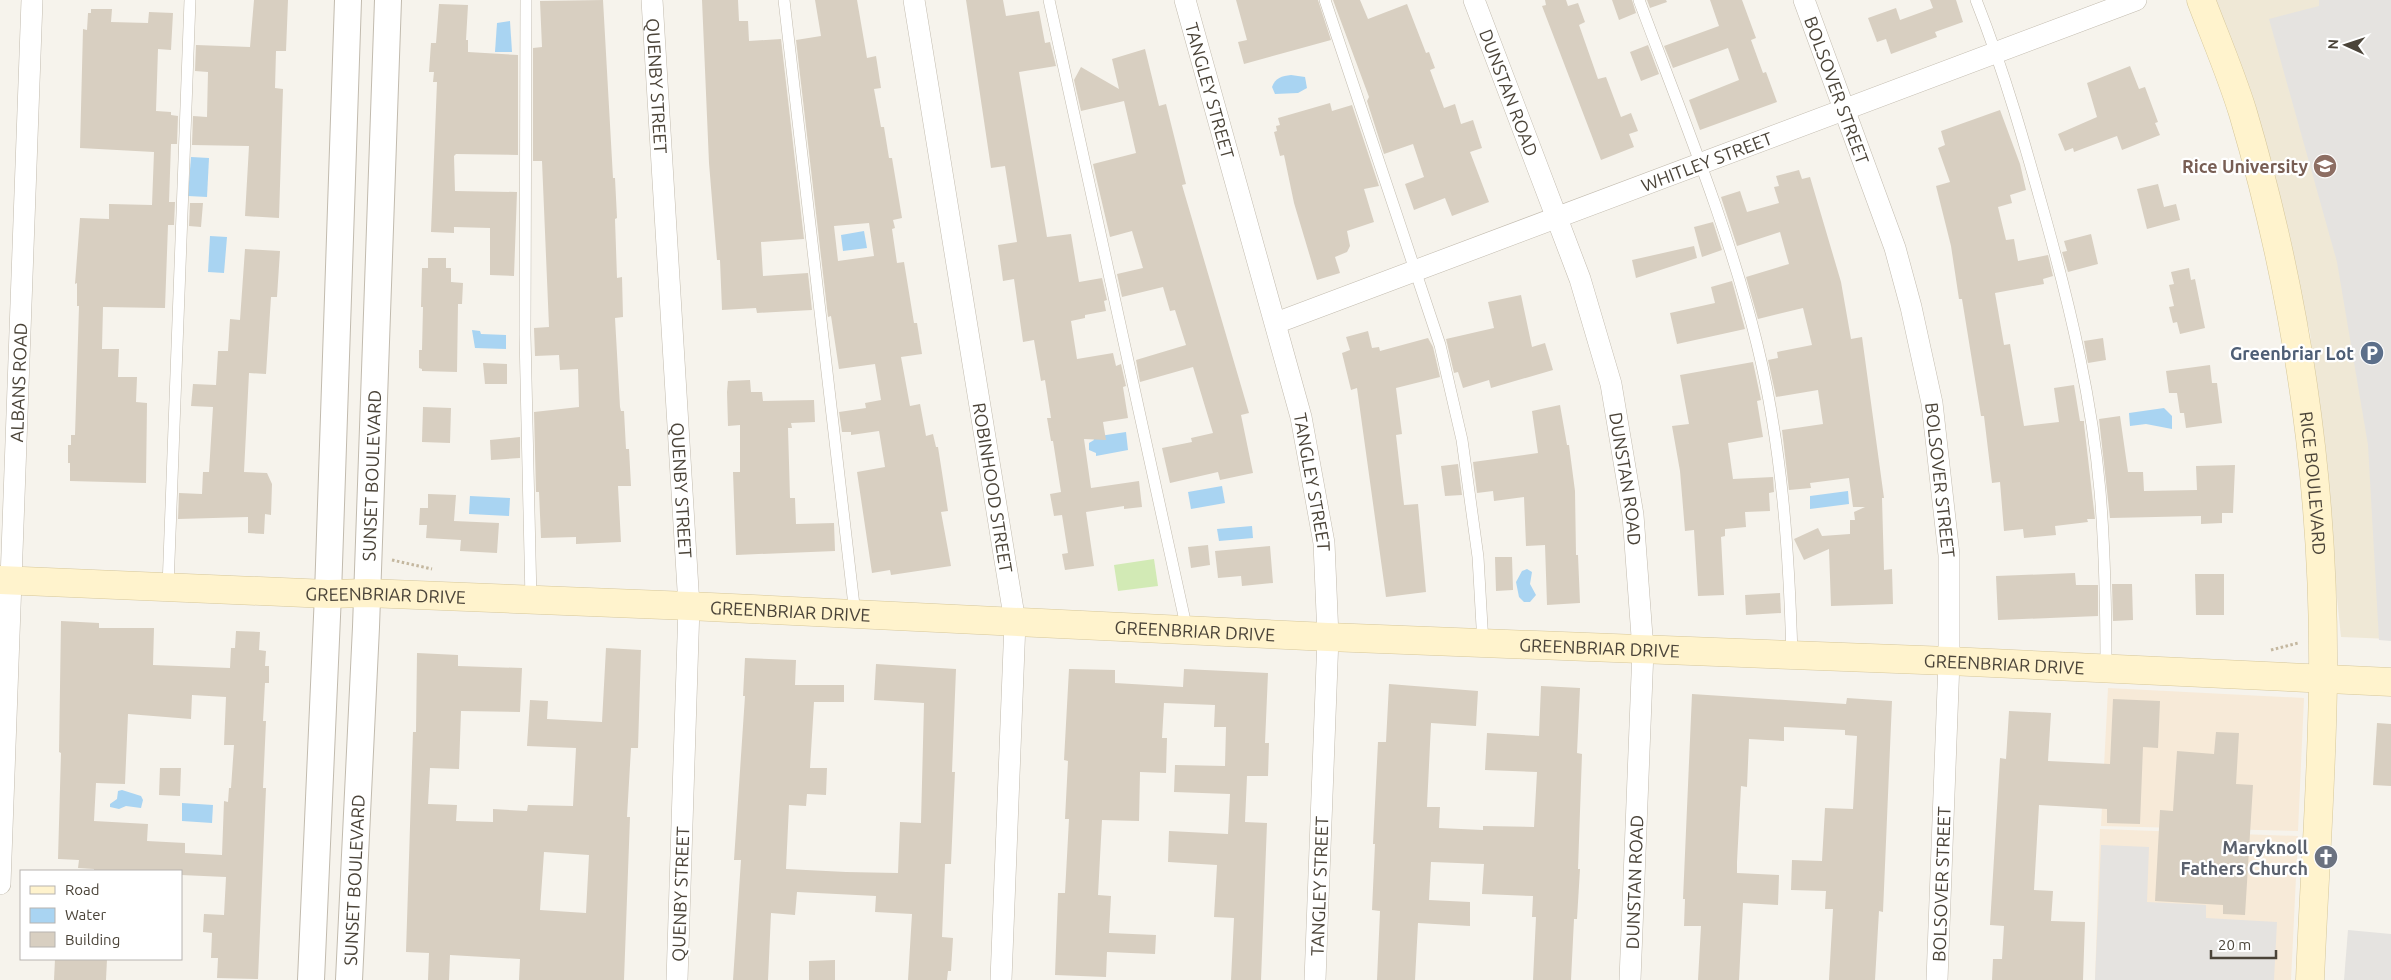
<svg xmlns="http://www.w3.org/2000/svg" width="2391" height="980" viewBox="0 0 2391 980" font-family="Ubuntu,sans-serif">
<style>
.commercial{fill:#f7ead8}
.education{fill:#efe8d6}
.green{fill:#d2eab5}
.parking{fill:#e5e3e0}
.water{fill:#a9d4f2}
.building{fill:#d8cfc1;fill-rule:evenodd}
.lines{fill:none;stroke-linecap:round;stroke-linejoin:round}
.service-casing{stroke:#c2bbae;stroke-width:12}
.minor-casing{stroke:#c2bbae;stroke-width:22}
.tertiary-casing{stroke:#c2bbae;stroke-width:28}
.secondary-casing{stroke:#d6c79b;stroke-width:29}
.path{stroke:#c4b79f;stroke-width:3;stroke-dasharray:2.5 2.5;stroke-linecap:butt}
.service{stroke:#fff;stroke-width:11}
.minor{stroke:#fff;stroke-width:21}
.tertiary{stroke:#fff;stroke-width:26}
.secondary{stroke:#fff3cd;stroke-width:28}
.labels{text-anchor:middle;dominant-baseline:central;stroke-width:4.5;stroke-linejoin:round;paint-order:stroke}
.street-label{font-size:18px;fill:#4b4439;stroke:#fff}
.education-label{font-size:18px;font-weight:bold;fill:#785e54;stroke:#fff;text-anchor:end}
.service-label{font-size:18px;font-weight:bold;fill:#4e5e75;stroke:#fff;text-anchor:end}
.worship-label{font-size:18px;font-weight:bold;fill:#5b616d;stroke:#fff;text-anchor:end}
</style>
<rect width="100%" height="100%" fill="#f6f3ec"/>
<!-- commercial -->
<g class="commercial">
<polygon points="2108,688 2304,698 2298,831 2101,826"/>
<polygon points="2100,829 2298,836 2291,980 2095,980"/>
</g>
<!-- education -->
<polygon class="education" points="2209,0 2391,0 2391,639 2341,637 2310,332"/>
<!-- green -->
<polygon class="green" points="1154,559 1158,586 1118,591 1114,565"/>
<!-- parking -->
<g class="parking">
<polygon points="2319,0 2391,0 2391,641 2379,640 2368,445 2337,262 2269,19 2319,6"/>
<polygon points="2101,845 2149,847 2147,902 2206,905 2206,918 2277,922 2274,980 2095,980"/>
<polygon points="2348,930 2391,934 2391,980 2344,980"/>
</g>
<!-- water -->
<g class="water">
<polygon points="510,21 512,52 495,52 497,23"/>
<path d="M 1291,75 L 1305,77 L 1307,88 L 1298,93 L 1275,94 L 1272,87 C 1275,78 1282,76 1291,75 Z"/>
<polygon points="191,157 209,158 207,197 188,196"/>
<polygon points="864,231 867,248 843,251 841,235"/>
<polygon points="210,236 227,237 224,273 208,272"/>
<polygon points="472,330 480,331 481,334 506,335 506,349 475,348"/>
<polygon points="2164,408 2172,416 2172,429 2146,424 2130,426 2129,413"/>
<polygon points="1126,432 1128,450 1096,456 1096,453 1089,450 1089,443 1094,440 1093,437"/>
<polygon points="1222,486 1225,503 1191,509 1188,492"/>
<polygon points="1848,491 1849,504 1810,509 1810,496"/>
<polygon points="470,496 510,498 509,516 469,514"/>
<polygon points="1252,526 1253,538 1219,541 1217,529"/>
<polygon points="1527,569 1532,572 1530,584 1536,595 1530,602 1524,602 1519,597 1516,582 1522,571"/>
<polygon points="122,790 141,796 143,800 141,808 126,806 119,809 110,807 110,804 117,799 118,791"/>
<polygon points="182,803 213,805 212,823 182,821"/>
</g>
<!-- building -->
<g class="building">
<polygon points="254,0 288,0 286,51 276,51 275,88 283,89 279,218 245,216 249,146 192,145 193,116 207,117 208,72 195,71 196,45 250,47"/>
<polygon points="603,0 613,178 615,178 617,218 615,219 617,278 622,277 623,317 615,318 620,407 621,411 624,411 626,449 629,449 631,486 618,486 621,542 576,544 576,537 541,538 539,492 536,492 534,412 579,407 578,369 560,370 559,355 535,356 534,328 549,327 542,161 533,161 533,48 542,47 540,1"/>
<polygon points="702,0 738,0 739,21 748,21 749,41 781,39 804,239 761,242 763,276 808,273 812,310 757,313 756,308 722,310 720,260 717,260 709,163"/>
<path d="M 815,0 L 857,0 L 867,58 L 876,56 L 881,88 L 874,89 L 881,127 L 884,127 L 889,158 L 892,158 L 902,218 L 893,220 L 895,228 L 892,229 L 897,263 L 904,262 L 914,323 L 917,323 L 922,354 L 901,357 L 910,406 L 920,404 L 926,436 L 933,434 L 936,447 L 938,447 L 948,511 L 941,512 L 951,566 L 891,575 L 890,570 L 872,573 L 857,472 L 885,467 L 879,431 L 851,435 L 851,432 L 842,432 L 839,412 L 866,408 L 865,403 L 881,400 L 875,364 L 839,369 L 831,316 L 828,317 L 796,40 L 821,36 ZM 869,223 L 874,256 L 838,261 L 834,226 Z"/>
<polygon points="966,0 1003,0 1006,16 1039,11 1045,43 1050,42 1056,66 1019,72 1047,237 1071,234 1079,282 1102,278 1107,300 1104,301 1106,311 1085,315 1085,318 1071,321 1077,359 1113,353 1116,366 1121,364 1126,386 1123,387 1128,418 1103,422 1106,440 1084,439 1091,488 1139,481 1142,507 1124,509 1124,506 1086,512 1094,566 1065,570 1062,554 1068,553 1062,515 1054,516 1050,494 1061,492 1053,441 1051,441 1047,418 1051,418 1045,380 1041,381 1034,340 1023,342 1014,279 1003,281 998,245 1017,242 1005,166 991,168"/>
<polygon points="1236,0 1318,0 1331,40 1244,64 1238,42 1247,40"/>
<polygon points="1333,0 1360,0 1368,19 1407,4 1426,53 1429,52 1435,68 1430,70 1444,108 1455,104 1461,124 1473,120 1482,148 1470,152 1489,202 1452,216 1445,198 1414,210 1405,184 1424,177 1413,144 1384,154 1367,101 1369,97"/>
<polygon points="1545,0 1566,0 1568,6 1578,3 1585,22 1579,25 1598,79 1606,77 1621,117 1631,113 1638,131 1629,134 1634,147 1601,160 1542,6 1546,5"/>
<polygon points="1612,0 1632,0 1636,13 1619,20"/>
<polygon points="1647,0 1666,0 1667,2 1650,8"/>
<polygon points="1710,0 1742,0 1756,38 1751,40 1763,73 1766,72 1777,102 1700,130 1689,100 1739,80 1728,48 1673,68 1664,46 1719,26"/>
<polygon points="1930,0 1956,0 1963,22 1935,32 1937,37 1891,54 1886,39 1877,42 1868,18 1896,8 1900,20 1933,8"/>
<polygon points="439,4 468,5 466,40 468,40 468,52 518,55 518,155 456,154 454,156 455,191 517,192 514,276 490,275 490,228 454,227 454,233 431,232 437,82 433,82 434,72 429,72 431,43 436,43"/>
<polygon points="91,9 112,9 111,22 148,23 149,12 173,13 171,50 158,49 156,111 171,112 171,115 178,116 177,144 171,144 169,202 175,202 174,225 168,225 165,308 103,307 102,349 119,349 118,377 137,377 136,402 147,403 146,483 70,481 70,463 68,463 68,445 71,445 71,435 75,435 79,306 77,306 77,283 75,284 80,218 109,219 109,204 152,205 154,152 80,148 83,29 87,30 88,13 91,13"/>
<polygon points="1648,45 1659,74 1641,81 1630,52"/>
<polygon points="1145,49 1159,106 1166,104 1186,184 1182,185 1249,413 1241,415 1253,473 1220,480 1218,472 1170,483 1162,448 1192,442 1191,438 1213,433 1193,367 1140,382 1136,360 1186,345 1175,310 1170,311 1163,287 1122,297 1117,274 1143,268 1132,231 1110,237 1093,164 1136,153 1124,101 1081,111 1074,80 1081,67 1119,89 1112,59"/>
<polygon points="2130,66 2139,89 2145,87 2158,122 2155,123 2160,135 2122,150 2117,136 2074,152 2073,148 2065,151 2058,134 2097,117 2087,83"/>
<polygon points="1330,103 1332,111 1352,105 1379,186 1364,189 1374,222 1347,231 1350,246 1347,252 1335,257 1340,273 1317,280 1294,203 1284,155 1280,156 1274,132 1277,131 1276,126 1280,125 1278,118"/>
<polygon points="2000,110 2020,164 2026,190 2010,195 2012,203 1998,207 2006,240 2014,239 2018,261 2048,255 2053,276 2043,279 2044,284 1995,293 2004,345 2010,344 2024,426 2059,422 2054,388 2074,385 2080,421 2084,421 2084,424 2095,519 2087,519 2088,522 2055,526 2056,535 2024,538 2023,529 2004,531 2000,482 1992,483 1984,416 1981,416 1962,299 1959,299 1951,246 1936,186 1950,182 1938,148 1945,145 1941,131"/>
<polygon points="1799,170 1802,179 1810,177 1841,282 1851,339 1862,337 1884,498 1882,498 1884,570 1892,569 1893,604 1831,606 1829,549 1804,560 1794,539 1818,528 1822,536 1850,534 1850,520 1855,520 1854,512 1865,507 1853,507 1849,478 1810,483 1811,488 1789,490 1782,430 1823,424 1818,390 1776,397 1768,360 1778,358 1777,352 1812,345 1803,308 1758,319 1746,277 1789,264 1780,232 1737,246 1721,197 1740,191 1747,212 1779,203 1774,187 1779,186 1776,176"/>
<polygon points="2158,184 2164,207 2176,204 2180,220 2147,229 2137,189"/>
<polygon points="190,203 203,203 201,227 189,226"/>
<polygon points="1713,222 1722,250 1702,257 1694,227"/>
<polygon points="2091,234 2098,264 2068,272 2062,252 2067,251 2064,241"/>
<polygon points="1694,246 1697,258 1636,278 1632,260"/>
<polygon points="245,249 280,251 277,297 271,297 266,374 249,373 244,472 267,473 272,484 271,515 265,514 264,534 248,533 248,517 178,519 179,493 202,494 203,472 209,472 213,407 191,406 193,384 216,385 218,351 228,351 230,319 240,320"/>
<polygon points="428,258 446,258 446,268 451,268 451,282 463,283 462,304 458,304 457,372 422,371 422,369 419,368 419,350 422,350 423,307 421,307 422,268 428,268"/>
<polygon points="2189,268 2191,280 2195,279 2205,328 2180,334 2177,322 2173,323 2169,307 2174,306 2169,285 2174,284 2171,272"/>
<polygon points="1732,281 1745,329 1677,344 1670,313 1715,303 1711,287"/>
<polygon points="1521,295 1532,347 1545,343 1553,370 1491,388 1489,380 1463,388 1458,372 1454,373 1446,339 1494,328 1488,302"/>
<polygon points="1368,331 1372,348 1379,347 1380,351 1428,338 1433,347 1440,377 1396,388 1402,434 1396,435 1404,505 1418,504 1426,592 1386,597 1357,388 1351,390 1342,353 1350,350 1346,337"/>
<polygon points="2103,338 2106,360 2088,363 2084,341"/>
<polygon points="1753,362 1761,400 1757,401 1763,437 1728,443 1733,479 1773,477 1774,492 1769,493 1770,511 1745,512 1746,527 1725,529 1725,536 1721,537 1724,595 1698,596 1694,530 1685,531 1680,471 1672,426 1689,424 1680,375"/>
<polygon points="483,363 507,364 507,384 485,384"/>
<polygon points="2210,365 2212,383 2217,383 2222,423 2186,428 2184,413 2180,413 2177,393 2169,393 2166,371"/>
<polygon points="750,380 751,392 762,392 763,401 814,400 815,422 791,423 792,428 788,428 790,498 795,498 796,524 834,523 835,551 736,555 733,472 740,472 740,425 728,426 727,392 728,381"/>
<polygon points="1560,405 1567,445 1569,445 1575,491 1576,555 1578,555 1580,603 1547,605 1545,545 1526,546 1524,497 1494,501 1493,491 1477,493 1473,462 1538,453 1532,411"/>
<polygon points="423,407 451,408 450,443 422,442"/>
<polygon points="2120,416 2128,472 2143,472 2144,491 2197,490 2196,466 2235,465 2233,513 2222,513 2222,523 2201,524 2201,516 2110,518 2099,419"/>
<polygon points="520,437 520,458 491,460 490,440"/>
<polygon points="1458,464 1462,495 1445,496 1441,466"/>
<polygon points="428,494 456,495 454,521 499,523 497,553 460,551 461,540 426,538 427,525 419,525 420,508 428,508"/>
<polygon points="1208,545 1210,565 1191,568 1188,547"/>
<polygon points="1270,546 1273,583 1242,586 1241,576 1218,578 1215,551"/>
<polygon points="1495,557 1512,557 1513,590 1496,591"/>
<polygon points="2075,573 2076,585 2098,585 2098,616 1998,620 1996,576"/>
<polygon points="2195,574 2224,574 2224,615 2196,615"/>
<polygon points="2112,584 2132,584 2133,620 2113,621"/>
<polygon points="1780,593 1781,613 1746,615 1745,595"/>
<path d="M 61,621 L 99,623 L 99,628 L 154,628 L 153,665 L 230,668 L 231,648 L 235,648 L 236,631 L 260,632 L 259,650 L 266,651 L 265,666 L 269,666 L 269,683 L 265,683 L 263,721 L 266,721 L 263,788 L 266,788 L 258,979 L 217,978 L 218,958 L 211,958 L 212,933 L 203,932 L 204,914 L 224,915 L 226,877 L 181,875 L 181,871 L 94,871 L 94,869 L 78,868 L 79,860 L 58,859 L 61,753 L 59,752 ZM 192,695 L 226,697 L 224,745 L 234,745 L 231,788 L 229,788 L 228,802 L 224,801 L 222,855 L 185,853 L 185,843 L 147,841 L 148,824 L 94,821 L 96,783 L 125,784 L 128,714 L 191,719 Z"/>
<path d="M 606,648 L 641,650 L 638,748 L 631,748 L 627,817 L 630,817 L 624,980 L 519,980 L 520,959 L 450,955 L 449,980 L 428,980 L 429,953 L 406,952 L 413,732 L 416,732 L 417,653 L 458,655 L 458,666 L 522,668 L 520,712 L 461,711 L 459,769 L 430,768 L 428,804 L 457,805 L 456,821 L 493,822 L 493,809 L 527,811 L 528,805 L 573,806 L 576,748 L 527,746 L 530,700 L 548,701 L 547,719 L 602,722 ZM 544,852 L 589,855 L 586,913 L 540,910 Z"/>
<polygon points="745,658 796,660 795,685 844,685 844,702 814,702 810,768 827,768 826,795 807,794 806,806 789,805 786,869 846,872 898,873 900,822 921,823 924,703 874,700 876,664 956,669 952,772 955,772 951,864 945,864 942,937 953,938 951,971 948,971 947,980 908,980 912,914 875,912 876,896 797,892 795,915 771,913 768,980 733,980 741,860 734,860 745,696 743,696"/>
<polygon points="1069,669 1115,670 1115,683 1183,687 1184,669 1268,673 1265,743 1269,743 1268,776 1247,776 1245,822 1267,823 1261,980 1231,980 1234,918 1214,917 1217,865 1168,862 1169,831 1228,834 1230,794 1174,792 1175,765 1225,766 1226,727 1214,727 1215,705 1164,703 1162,738 1167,738 1166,773 1140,772 1139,821 1102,820 1098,895 1111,896 1109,933 1156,935 1155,954 1107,952 1106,977 1055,975 1058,893 1065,893 1069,819 1065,819 1068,761 1064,760"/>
<polygon points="1389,684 1478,691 1476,726 1431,723 1427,807 1440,807 1439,828 1483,830 1483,826 1534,827 1537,772 1485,770 1487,733 1539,736 1541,686 1580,688 1577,753 1582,754 1578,869 1580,869 1577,919 1574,919 1571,980 1533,980 1536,917 1532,917 1533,896 1482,894 1484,864 1431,862 1429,900 1470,902 1470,926 1418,923 1415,980 1377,980 1380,911 1372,910 1375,844 1373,844 1378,742 1386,742"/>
<polygon points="1692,694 1846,704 1847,698 1892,701 1883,912 1879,911 1875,980 1829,980 1833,909 1825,909 1826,891 1791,890 1792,860 1822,861 1825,808 1853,809 1857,736 1845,735 1845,730 1784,727 1784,741 1749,739 1747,787 1741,786 1737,862 1737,873 1779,875 1778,905 1743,903 1739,980 1698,980 1701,926 1684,926 1685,899 1683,899"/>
<polygon points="2113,699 2160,701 2158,748 2143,747 2140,824 2107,823 2107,809 2039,805 2034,890 2053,891 2051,921 2085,922 2083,980 1992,980 1993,959 2002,959 2004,926 1990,925 2000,758 2006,759 2009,711 2051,713 2048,761 2110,764"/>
<polygon points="2377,723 2391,724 2391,786 2373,785"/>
<polygon points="2216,732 2239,733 2236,784 2253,785 2245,915 2223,914 2223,905 2155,901 2160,810 2173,811 2177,751 2214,754"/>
<polygon points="160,768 181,768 180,796 159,795"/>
<polygon points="55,959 107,959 106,980 54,980"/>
<polygon points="835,960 835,980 809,980 809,961"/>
</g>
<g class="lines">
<!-- service casing -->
<g class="service-casing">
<g id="service">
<polyline points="526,0 525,335 531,600"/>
<polyline points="784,0 855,614"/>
<polyline points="1049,0 1187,630"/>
<polyline points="1325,0 1440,345 1462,440 1478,557 1483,644"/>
<path d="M 1639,0 C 1681,113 1728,226 1757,344 C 1782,446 1789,551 1792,656"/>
<path d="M 1976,0 C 2005,73 2026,148 2047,224 C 2071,311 2092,400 2100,491 C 2105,550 2106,609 2106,669"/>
<polyline points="168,587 190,0"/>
</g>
</g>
<!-- minor casing -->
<g class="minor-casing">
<g id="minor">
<path id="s1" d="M 652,0 L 689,606 L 677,980"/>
<path id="s2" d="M 914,0 L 1015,622 L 1001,980"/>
<path id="s3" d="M 1185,0 L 1301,417 L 1324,543 L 1328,637 L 1315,980"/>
<path id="s4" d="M 1474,0 L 1580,279 L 1611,384 L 1633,515 L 1643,650 L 1630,980"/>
<path id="s5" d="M 1804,0 L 1895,248 L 1911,307 L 1932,403 L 1949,555 L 1949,661 L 1937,980"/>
<path id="s6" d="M 1276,323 L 2136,0"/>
<path id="s7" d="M 0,884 L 32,0"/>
</g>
</g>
<!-- tertiary casing -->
<g class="tertiary-casing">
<g id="tertiary">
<polyline points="311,980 328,594 348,0"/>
<path id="s8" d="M 349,980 L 366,627 L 388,0"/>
</g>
</g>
<!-- secondary casing -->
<g class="secondary-casing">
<g id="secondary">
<path id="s9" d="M 2201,0 C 2215,37 2231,74 2243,113 C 2297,296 2325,489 2323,680 C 2322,780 2314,880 2310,980"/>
<path id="s10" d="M 0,580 L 328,594 L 367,593 L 689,606 L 1328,637 L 1949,661 L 2391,682"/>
</g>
</g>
<!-- path -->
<g class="path">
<polyline points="392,560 432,569"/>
<polyline points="2271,650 2298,643"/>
</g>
<!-- service -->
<use href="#service" class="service"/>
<!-- minor -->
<use href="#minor" class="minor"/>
<!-- tertiary -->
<use href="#tertiary" class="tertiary"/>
<!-- secondary -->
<use href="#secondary" class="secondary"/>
</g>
<!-- icons -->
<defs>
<g id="university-disc" transform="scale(1.25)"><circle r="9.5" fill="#8d6e63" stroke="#fff"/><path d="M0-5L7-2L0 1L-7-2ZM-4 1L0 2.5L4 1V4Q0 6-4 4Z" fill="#fff"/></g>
<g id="parking-disc" transform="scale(1.25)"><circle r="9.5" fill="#5c6f8a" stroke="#fff"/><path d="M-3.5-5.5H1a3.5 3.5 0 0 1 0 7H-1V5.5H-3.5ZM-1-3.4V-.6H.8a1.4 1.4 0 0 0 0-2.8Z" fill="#fff"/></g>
<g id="church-disc" transform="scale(1.25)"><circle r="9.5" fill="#6b7280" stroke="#fff"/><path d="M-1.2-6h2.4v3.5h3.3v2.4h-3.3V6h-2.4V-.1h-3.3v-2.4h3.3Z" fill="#fff"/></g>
</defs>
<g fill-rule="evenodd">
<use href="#university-disc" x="2325" y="166"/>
<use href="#parking-disc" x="2372" y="353"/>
<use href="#church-disc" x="2326" y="857"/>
</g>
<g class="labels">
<!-- street labels -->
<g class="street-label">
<text stroke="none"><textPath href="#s1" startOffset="86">QUENBY STREET</textPath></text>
<text stroke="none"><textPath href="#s5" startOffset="96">BOLSOVER STREET</textPath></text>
<text stroke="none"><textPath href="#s3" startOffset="94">TANGLEY STREET</textPath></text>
<text stroke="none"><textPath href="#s4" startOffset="99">DUNSTAN ROAD</textPath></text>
<text stroke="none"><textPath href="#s6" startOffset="460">WHITLEY STREET</textPath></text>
<text stroke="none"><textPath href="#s7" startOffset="502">ALBANS ROAD</textPath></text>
<text stroke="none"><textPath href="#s8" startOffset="505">SUNSET BOULEVARD</textPath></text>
<text stroke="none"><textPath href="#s4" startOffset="504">DUNSTAN ROAD</textPath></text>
<text stroke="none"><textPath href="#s5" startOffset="501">BOLSOVER STREET</textPath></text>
<text stroke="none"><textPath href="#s3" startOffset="499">TANGLEY STREET</textPath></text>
<text stroke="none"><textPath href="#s9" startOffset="498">RICE BOULEVARD</textPath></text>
<text stroke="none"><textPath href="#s2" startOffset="494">ROBINHOOD STREET</textPath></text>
<text stroke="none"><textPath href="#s1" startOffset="491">QUENBY STREET</textPath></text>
<text stroke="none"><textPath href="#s10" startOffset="386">GREENBRIAR DRIVE</textPath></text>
<text stroke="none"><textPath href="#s10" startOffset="791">GREENBRIAR DRIVE</textPath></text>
<text stroke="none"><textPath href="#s10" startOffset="1196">GREENBRIAR DRIVE</textPath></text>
<text stroke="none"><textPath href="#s10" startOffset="1601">GREENBRIAR DRIVE</textPath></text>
<text stroke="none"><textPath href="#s10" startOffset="2006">GREENBRIAR DRIVE</textPath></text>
<text stroke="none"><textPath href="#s8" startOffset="100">SUNSET BOULEVARD</textPath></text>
<text transform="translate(1634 882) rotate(-88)">DUNSTAN ROAD</text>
<text transform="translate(1941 884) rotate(-88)">BOLSOVER STREET</text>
<text transform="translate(1319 886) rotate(-88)">TANGLEY STREET</text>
<text transform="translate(680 894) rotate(-88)">QUENBY STREET</text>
</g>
<!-- education labels -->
<g class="education-label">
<text x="2308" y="166">Rice University</text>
</g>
<!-- service labels -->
<g class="service-label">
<text x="2354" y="353">Greenbriar Lot</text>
</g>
<!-- worship labels -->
<g class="worship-label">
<text x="2308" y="847">Maryknoll<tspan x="2308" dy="21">Fathers Church</tspan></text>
</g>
</g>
<!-- legend -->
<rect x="20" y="870" width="162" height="90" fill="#ffffff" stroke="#b7b4b0"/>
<rect x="30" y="886" width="25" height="8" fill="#fff3cd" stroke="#b7b4b0"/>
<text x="65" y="895" font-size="15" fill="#4b4439">Road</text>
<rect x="30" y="908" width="25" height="15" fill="#a9d4f2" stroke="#b7b4b0"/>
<text x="65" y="920" font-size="15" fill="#4b4439">Water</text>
<rect x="30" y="932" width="25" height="15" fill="#d8cfc1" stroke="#b7b4b0"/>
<text x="65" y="945" font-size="15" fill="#4b4439">Building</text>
<!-- north arrow -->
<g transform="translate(2346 45) rotate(273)" stroke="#ffffff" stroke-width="4" paint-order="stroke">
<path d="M0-4L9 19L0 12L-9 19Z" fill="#4b4439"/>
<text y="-8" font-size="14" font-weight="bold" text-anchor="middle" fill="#4b4439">N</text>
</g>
<!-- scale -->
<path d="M2211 950v8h65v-8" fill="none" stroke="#4b4439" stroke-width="2.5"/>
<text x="2218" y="950" font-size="15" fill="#4b4439" stroke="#ffffff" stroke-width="4" paint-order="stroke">20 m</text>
</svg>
